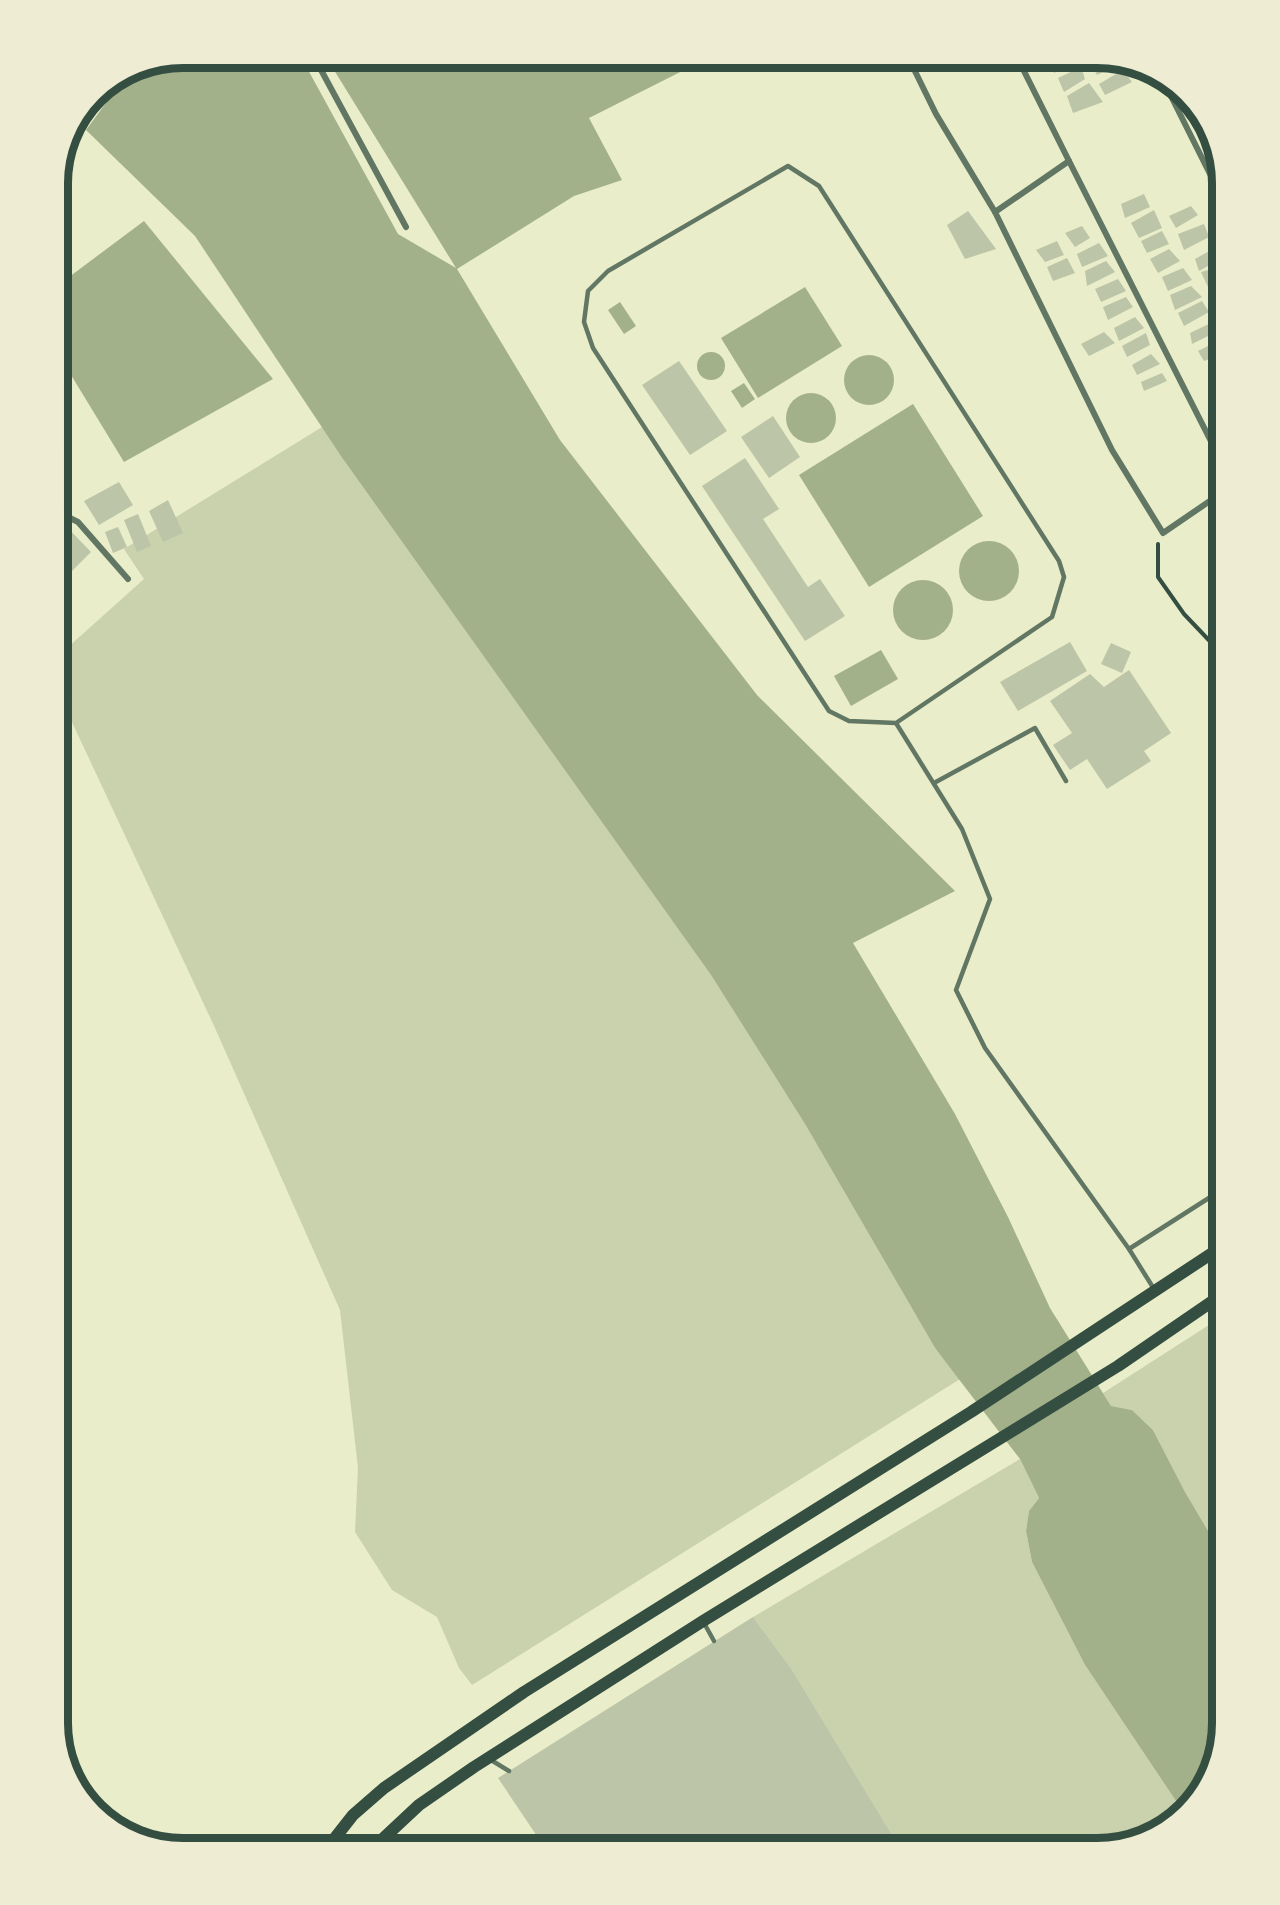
<svg xmlns="http://www.w3.org/2000/svg" width="1280" height="1905" viewBox="0 0 1280 1905" font-family="'Golos Text',sans-serif">
<style>
.green{fill:#cad2ad}
.water{fill:#a3b18a}
.building{fill:#bcc5a7}
.lines{fill:none;stroke-linecap:round;stroke-linejoin:round}
.path{stroke:#344e41;stroke-width:4}
.service{stroke:#617663;stroke-width:4.5}
.minor{stroke:#617663;stroke-width:6}
.secondary{stroke:#344e41;stroke-width:12}
.rim{fill:none;stroke:#344e41;stroke-width:8}
</style>
<rect width="100%" height="100%" fill="#e9edc9"/>
<!-- green -->
<g class="green">
<polygon points="322,427 711,975 805,1124 935,1348 960,1379 472,1685 459,1668 437,1617 392,1590 355,1532 358,1468 340,1310 215,1028 57,690 57,657 144,579 124,549"/>
<polygon points="1223,1316 1223,1556 1185,1492 1153,1430 1132,1410 1111,1406 1103,1393"/>
<polygon points="1020,1459 1039,1498 1029,1511 1026,1531 1032,1562 1085,1665 1182,1810 1160,1831 1098,1848 900,1848 791,1668 753,1617"/>
</g>
<!-- water -->
<g class="water">
<polygon points="182,57 301,57 398,234 456,268 326,57 710,57 589,118 622,180 574,196 457,269 560,440 757,695 955,891 853,943 955,1114 1008,1217 1050,1308 1111,1406 1132,1410 1153,1430 1185,1492 1223,1556 1223,1723 1206,1786 1182,1810 1085,1665 1032,1562 1026,1531 1029,1511 1039,1498 1020,1459 935,1348 805,1124 711,975 341,456 195,236 86,130 131,69"/>
<polygon points="144,221 273,379 124,462 57,352 57,286"/>
<polygon points="805,287 842,346 758,398 721,338"/>
<polygon points="620,302 636,326 624,334 608,310"/>
<circle cx="711" cy="366" r="14"/>
<circle cx="869" cy="380" r="25"/>
<polygon points="744,383 755,399 742,408 731,391"/>
<circle cx="811" cy="418" r="25"/>
<polygon points="913,404 983,516 869,587 799,475"/>
<circle cx="989" cy="571" r="30"/>
<circle cx="923" cy="610" r="30"/>
<polygon points="881,650 898,679 851,706 834,676"/>
</g>
<!-- building -->
<g class="building">
<polygon points="1053,57 1076,57 1078,61 1054,73 1048,60"/>
<polygon points="1101,57 1117,61 1119,64 1097,75 1090,62"/>
<polygon points="1081,67 1085,79 1064,92 1058,78"/>
<polygon points="1123,70 1132,82 1105,95 1099,84"/>
<polygon points="1089,83 1103,102 1073,113 1067,96"/>
<polygon points="1144,194 1150,207 1125,218 1121,204"/>
<polygon points="1191,206 1198,215 1176,228 1169,216"/>
<polygon points="1154,210 1162,228 1139,238 1131,223"/>
<polygon points="968,211 996,249 965,259 947,225"/>
<polygon points="1204,224 1209,237 1184,250 1178,234"/>
<polygon points="1082,226 1090,238 1075,247 1065,233"/>
<polygon points="1162,231 1169,244 1147,253 1141,241"/>
<polygon points="1057,241 1064,255 1045,262 1036,250"/>
<polygon points="1099,243 1108,256 1082,267 1077,254"/>
<polygon points="1169,249 1180,261 1158,273 1150,259"/>
<polygon points="1213,249 1217,261 1199,271 1195,259"/>
<polygon points="1067,258 1075,273 1053,281 1047,267"/>
<polygon points="1106,261 1115,272 1087,286 1085,271"/>
<polygon points="1222,266 1223,278 1208,287 1201,272"/>
<polygon points="1183,268 1192,280 1168,291 1162,277"/>
<polygon points="1118,279 1126,291 1101,302 1095,289"/>
<polygon points="1191,286 1202,297 1175,310 1170,295"/>
<polygon points="1223,295 1223,312 1219,314 1214,300"/>
<polygon points="1126,297 1133,307 1108,320 1103,307"/>
<polygon points="1202,301 1209,312 1184,326 1178,313"/>
<polygon points="1135,317 1144,328 1119,341 1114,328"/>
<polygon points="1213,322 1218,331 1192,344 1190,333"/>
<polygon points="1104,332 1115,343 1089,356 1081,344"/>
<polygon points="1146,333 1150,345 1127,357 1122,346"/>
<polygon points="1214,343 1223,354 1204,361 1198,351"/>
<polygon points="1151,354 1160,364 1137,375 1132,365"/>
<polygon points="1223,360 1223,376 1214,381 1209,370"/>
<polygon points="679,361 727,431 690,455 642,385"/>
<polygon points="1162,373 1167,381 1144,391 1141,382"/>
<polygon points="1223,384 1223,399 1217,387"/>
<polygon points="773,416 800,457 769,478 741,437"/>
<polygon points="745,458 779,509 763,519 808,587 820,579 845,616 805,641 702,486"/>
<polygon points="119,482 133,505 99,525 84,501"/>
<polygon points="168,500 183,533 163,542 149,511"/>
<polygon points="138,514 151,546 137,552 124,520"/>
<polygon points="62,522 91,552 72,571 57,557 57,528"/>
<polygon points="118,527 127,547 113,553 105,532"/>
<polygon points="1070,642 1087,671 1018,711 1000,682"/>
<polygon points="1111,643 1131,652 1122,673 1101,664"/>
<polygon points="1129,670 1171,733 1144,751 1151,761 1107,789 1087,759 1070,770 1053,745 1072,733 1050,701 1090,674 1104,687"/>
<polygon points="753,1617 791,1668 900,1848 545,1848 498,1778"/>
</g>
<g class="lines">
<!-- path -->
<polyline class="path" points="1158,544 1158,577 1184,614 1223,655"/>
<!-- service -->
<g class="service">
<polyline points="896,723 1052,617 1064,577 1059,561 819,186 788,166 608,271 588,291 584,322 593,348 829,711 849,721 896,723 962,829 990,899 956,990 985,1048 1129,1249 1154,1289"/>
<polyline points="934,783 1035,728 1066,781"/>
<polyline points="1129,1249 1223,1189"/>
<polyline points="704,1623 714,1641"/>
<polyline points="491,1760 509,1771"/>
</g>
<!-- minor -->
<g class="minor">
<polyline points="314,57 406,227"/>
<polyline points="908,57 936,114 995,212"/>
<polyline points="1017,57 1069,161"/>
<polyline points="1161,76 1223,200"/>
<polyline points="1223,492 1163,533 1112,450 995,212 1069,161 1223,465"/>
<polyline points="57,519 68,517 78,522 128,579"/>
</g>
<!-- secondary -->
<g class="secondary">
<polyline points="327,1848 353,1815 384,1788 524,1692 971,1412 1223,1246"/>
<polyline points="373,1848 419,1805 474,1767 703,1621 1118,1366 1223,1294"/>
</g>
</g>
<!-- crop -->
<path d="M0 0H1280V1905H0ZM183 68H1097A115 115 0 0 1 1212 183V1723A115 115 0 0 1 1097 1838H183A115 115 0 0 1 68 1723V183A115 115 0 0 1 183 68Z" fill="#eeecd3" fill-rule="evenodd"/>
<path class="rim" d="M183 68H1097A115 115 0 0 1 1212 183V1723A115 115 0 0 1 1097 1838H183A115 115 0 0 1 68 1723V183A115 115 0 0 1 183 68Z"/>
</svg>
